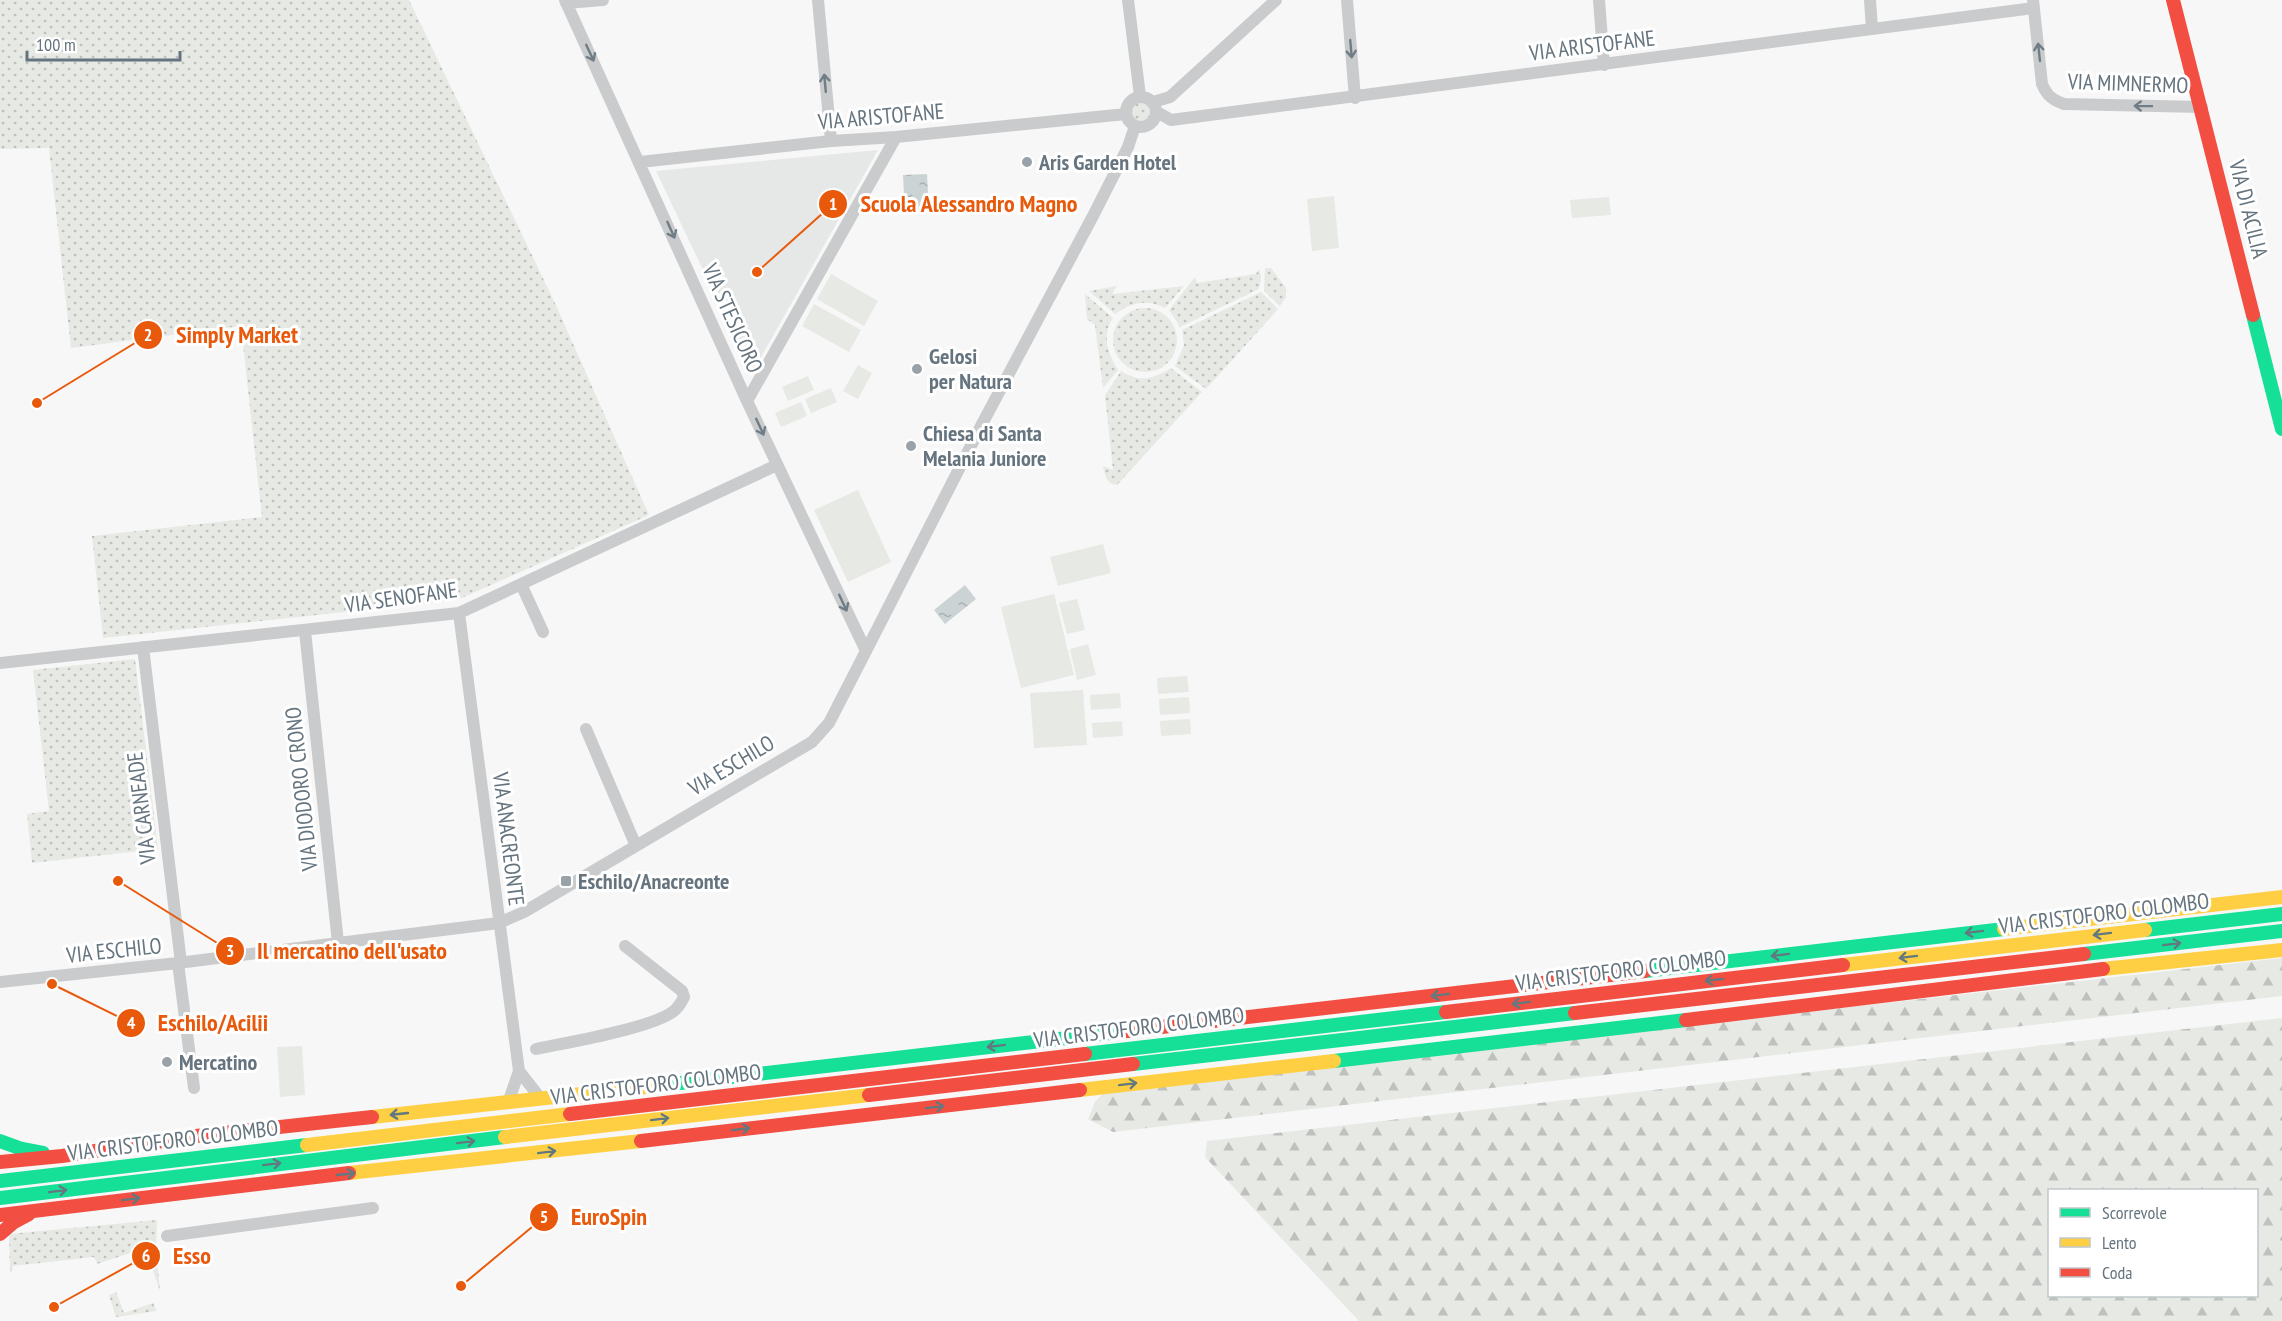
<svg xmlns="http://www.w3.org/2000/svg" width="2282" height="1321" viewBox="0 0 2282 1321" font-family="'PT Sans Narrow',sans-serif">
<defs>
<pattern id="green-dots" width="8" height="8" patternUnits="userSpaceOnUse" patternTransform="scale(1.5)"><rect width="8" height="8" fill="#e6e9e4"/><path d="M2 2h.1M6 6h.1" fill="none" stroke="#bec1be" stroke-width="1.8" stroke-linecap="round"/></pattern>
<pattern id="forest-firs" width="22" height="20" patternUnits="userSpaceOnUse" patternTransform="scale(1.5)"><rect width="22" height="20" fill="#e6e9e4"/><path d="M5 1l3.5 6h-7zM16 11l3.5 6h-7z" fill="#bec1be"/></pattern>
<pattern id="water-ripples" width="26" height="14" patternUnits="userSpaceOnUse" patternTransform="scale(1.5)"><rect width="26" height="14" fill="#cbd3d5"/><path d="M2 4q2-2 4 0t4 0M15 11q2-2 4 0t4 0" fill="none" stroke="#a8b0b2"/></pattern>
</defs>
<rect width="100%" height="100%" fill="#f7f7f7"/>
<path fill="#e6e7e7" d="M878 150 752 373 656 171Z"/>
<path fill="url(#green-dots)" d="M0 0H409L554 301 649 515 457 600 103 638 92 536 262 517 241 326 71 348 49 148 0 149Z
M1130 112a11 11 0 1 1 22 0a11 11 0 1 1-22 0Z
M1265 268H1271L1286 288V297L1280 306 1264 291Z
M1259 269 1261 277 1259 289 1180 327 1169 310 1195 277 1197 283 1256 274Z
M1117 286 1112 294 1184 286 1165 308C1147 299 1132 302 1115 314L1089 291Z
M1261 292 1278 309 1206 389 1175 366 1184 345 1182 330Z
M1085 294 1113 318C1101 335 1108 354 1118 370L1103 388 1095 325 1087 319Z
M1113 340a32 32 0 1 1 64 0a32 32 0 1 1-64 0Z
M1171 368 1202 392 1117 485C1106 484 1105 475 1103 466L1113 470 1105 395 1121 371C1139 383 1154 379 1171 368Z
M135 659 158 849 32 863 27 814 49 811 33 670Z
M157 1220 156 1250 160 1291 145 1248 97 1264 94 1257 13 1266 12 1272H10L9 1234Z
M116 1292 124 1313 153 1303 157 1311 116 1317 109 1295Z"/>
<path fill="url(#forest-firs)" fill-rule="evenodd" d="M2282 958V996L1113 1132 1088 1119 1095 1102 1104 1092Z
M2282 1018V1321H1359L1205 1157 1207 1141ZM2256 1190V1296H2050V1190Z"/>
<path fill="#e6e9e4" d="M1334 196 1339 248 1312 251 1307 199Z
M1609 197 1611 215 1572 218 1570 200Z
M831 274 878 301 864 326 817 299Z
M814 304 861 330 849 352 802 326Z
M858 365 872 373 858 399 843 391Z
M808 376 814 390 788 401 782 387Z
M831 388 837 402 811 413 805 399Z
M801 402 807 416 781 427 775 413Z
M858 490 891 562 848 582 814 510Z
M1103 544 1111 573 1058 586 1050 557Z
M1054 594 1074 675 1021 688 1001 607Z
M1077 599 1085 630 1067 634 1059 603Z
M1088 644 1096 675 1077 680 1070 649Z
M1187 676 1189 692 1158 694 1157 678Z
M1083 690 1087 745 1034 748 1030 693Z
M1120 693 1121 708 1091 710 1090 695Z
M1189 697 1190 713 1160 715 1159 699Z
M1190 719 1191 734 1161 736 1160 721Z
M1122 721 1123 736 1093 738 1092 723Z
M302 1046 305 1095 280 1097 277 1047Z"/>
<path fill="url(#water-ripples)" d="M927 174 929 212 905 214 903 175Z
M965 585 976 599 945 624 934 610Z"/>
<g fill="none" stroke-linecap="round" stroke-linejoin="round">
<path stroke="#cacbcc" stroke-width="12" d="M565 0 747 401 866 651
M818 0 831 141
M1128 0 1140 96
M1347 0 1355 98
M1599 0 1604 65
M1870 0 1872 29
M2033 0 2042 84C2047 96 2053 100 2064 104L2202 107
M566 3 603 0
M1126 112a15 15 0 1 1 30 0a15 15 0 1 1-30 0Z
M1153 102 1170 97 1276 0
M1157 112 1171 120 2034 8
M640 162 831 141 896 137 1126 114
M747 401 896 137
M521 584 543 632
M459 613 519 1071 508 1103
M305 631 338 943
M143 647 181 963
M0 663 459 613 777 465
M586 729 636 846
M178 963 194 1088
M0 982 178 963 499 923 524 912 812 742 829 723 866 651 981 426 1094 214 1128 147 1135 126
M536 1049C564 1043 660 1027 676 1009 679 1006 682 1001 684 997L682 991 625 946
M519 1071 541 1099
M167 1236 373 1208"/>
<path stroke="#16e098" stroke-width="14" d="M2253 315 2282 429
M2145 930 2282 914
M2084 954 2282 931
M1645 971 2004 929
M1085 1054 1446 1012
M1334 1061 1686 1020
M1133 1064 1575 1013
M646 1087 1127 1031
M0 1141 22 1149 43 1153
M0 1181 307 1145
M0 1198 505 1137"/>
<path stroke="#ffcf43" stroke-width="14" d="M2004 929 2282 897
M1843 965 2145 930
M2103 969 2282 950
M1080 1090 1334 1061
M372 1117 646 1087
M505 1137 869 1095
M307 1145 570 1114
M349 1173 641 1141"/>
<path stroke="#f24e42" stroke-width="14" d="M2173 0 2253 315
M1446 1012 1843 965
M1575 1013 2084 954
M1686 1020 2103 969
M1127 1031 1645 971
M869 1095 1133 1064
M570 1114 1085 1054
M641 1141 1080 1090
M0 1162 62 1156 196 1136 372 1117
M0 1215 349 1173
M0 1234 14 1222 29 1214"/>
</g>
<defs><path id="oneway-shaft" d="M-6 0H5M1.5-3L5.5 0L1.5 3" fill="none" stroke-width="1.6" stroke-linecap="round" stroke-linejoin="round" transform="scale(1.5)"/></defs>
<g stroke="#6f7d86">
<use href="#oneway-shaft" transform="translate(1351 49) rotate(85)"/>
<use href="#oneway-shaft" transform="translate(2039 52) rotate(-96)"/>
<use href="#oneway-shaft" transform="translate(590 53) rotate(65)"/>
<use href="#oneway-shaft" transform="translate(825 83) rotate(-95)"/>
<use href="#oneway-shaft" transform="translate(2143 106) rotate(-179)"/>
<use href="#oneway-shaft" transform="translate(671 230) rotate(66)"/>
<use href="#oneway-shaft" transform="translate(760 427) rotate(65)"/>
<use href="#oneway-shaft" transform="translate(843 603) rotate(65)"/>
</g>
<g stroke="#61797f">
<use href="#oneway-shaft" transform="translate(1974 932) rotate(173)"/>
<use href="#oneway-shaft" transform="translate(2102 934) rotate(173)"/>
<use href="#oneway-shaft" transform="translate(2172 944) rotate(-7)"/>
<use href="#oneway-shaft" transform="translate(1780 955) rotate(173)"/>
<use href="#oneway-shaft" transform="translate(1908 957) rotate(173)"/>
<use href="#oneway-shaft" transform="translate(1714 980) rotate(173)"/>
<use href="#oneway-shaft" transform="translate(1440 995) rotate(173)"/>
<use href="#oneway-shaft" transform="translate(1521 1003) rotate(173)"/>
<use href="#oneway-shaft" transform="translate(996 1046) rotate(173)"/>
<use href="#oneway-shaft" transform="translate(1128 1084) rotate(-7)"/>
<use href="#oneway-shaft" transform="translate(935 1107) rotate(-7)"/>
<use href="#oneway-shaft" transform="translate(399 1114) rotate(174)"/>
<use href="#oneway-shaft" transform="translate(660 1119) rotate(-7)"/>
<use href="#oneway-shaft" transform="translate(741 1129) rotate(-7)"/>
<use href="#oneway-shaft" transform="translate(466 1142) rotate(-7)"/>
<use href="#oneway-shaft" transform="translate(547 1152) rotate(-7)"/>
<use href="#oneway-shaft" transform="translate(272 1164) rotate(-7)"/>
<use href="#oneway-shaft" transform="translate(346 1174) rotate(-6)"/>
<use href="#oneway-shaft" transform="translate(58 1191) rotate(-7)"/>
<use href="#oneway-shaft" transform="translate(131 1199) rotate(-7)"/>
</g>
<g fill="#98a2a8" stroke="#fff" stroke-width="2">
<circle cx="1027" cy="162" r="6"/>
<circle cx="917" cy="369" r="6"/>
<circle cx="911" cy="446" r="6"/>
<rect x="560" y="875" width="12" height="12" rx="3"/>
<circle cx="167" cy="1062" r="6"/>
</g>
<g text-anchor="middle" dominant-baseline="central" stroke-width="6" stroke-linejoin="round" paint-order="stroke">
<g font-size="22" fill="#65747e" stroke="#fff">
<text transform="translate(1592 45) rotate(-7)">VIA ARISTOFANE</text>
<text transform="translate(2128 83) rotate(2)">VIA MIMNERMO</text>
<text transform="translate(881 116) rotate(-5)">VIA ARISTOFANE</text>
<text transform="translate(2249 209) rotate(76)">VIA DI ACILIA</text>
<text transform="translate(733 318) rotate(66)">VIA STESICORO</text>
<text transform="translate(401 597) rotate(-8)">VIA SENOFANE</text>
<text transform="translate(731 765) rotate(-31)">VIA ESCHILO</text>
<text transform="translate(301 789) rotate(-96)">VIA DIODORO CRONO</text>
<text transform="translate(141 808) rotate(-97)">VIA CARNEADE</text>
<text transform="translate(509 839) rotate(83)">VIA ANACREONTE</text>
<text transform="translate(2104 913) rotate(-7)">VIA CRISTOFORO COLOMBO</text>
<text transform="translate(114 950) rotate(-6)">VIA ESCHILO</text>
<text transform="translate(1621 970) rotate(-7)">VIA CRISTOFORO COLOMBO</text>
<text transform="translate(1139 1027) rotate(-7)">VIA CRISTOFORO COLOMBO</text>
<text transform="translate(656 1084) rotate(-7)">VIA CRISTOFORO COLOMBO</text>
<text transform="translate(173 1140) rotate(-7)">VIA CRISTOFORO COLOMBO</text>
</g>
<g font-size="22" font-weight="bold" fill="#65747e" stroke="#fff" text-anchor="start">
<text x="1039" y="162">Aris Garden Hotel</text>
<text x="929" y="356">Gelosi<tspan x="929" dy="25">per Natura</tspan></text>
<text x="923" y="433">Chiesa di Santa<tspan x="923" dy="25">Melania Juniore</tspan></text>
<text x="578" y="881">Eschilo/Anacreonte</text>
<text x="179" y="1062">Mercatino</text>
</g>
</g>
<path fill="none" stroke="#e8590c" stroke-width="2" d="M757 272L833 204M37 403L148 335M118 881L230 951M52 984L131 1023M461 1286L544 1217M54 1307L146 1256"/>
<g fill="#e8590c" stroke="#fff" stroke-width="2">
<circle cx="757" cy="272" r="6"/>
<circle cx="37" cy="403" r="6"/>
<circle cx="118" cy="881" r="6"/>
<circle cx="52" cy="984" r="6"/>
<circle cx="461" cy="1286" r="6"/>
<circle cx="54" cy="1307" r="6"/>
<circle cx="833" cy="204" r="15"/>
<circle cx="148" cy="335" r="15"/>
<circle cx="230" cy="951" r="15"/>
<circle cx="131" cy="1023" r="15"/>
<circle cx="544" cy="1217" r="15"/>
<circle cx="146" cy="1256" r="15"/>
</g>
<g font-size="18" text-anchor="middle" font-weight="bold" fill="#fff">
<text x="833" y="210">1</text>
<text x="148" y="341">2</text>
<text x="230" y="957">3</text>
<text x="131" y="1029">4</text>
<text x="544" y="1223">5</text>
<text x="146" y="1262">6</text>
</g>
<g font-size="24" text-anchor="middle" font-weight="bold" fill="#e8590c" stroke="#fff" stroke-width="6" stroke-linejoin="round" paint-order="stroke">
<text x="969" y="212">Scuola Alessandro Magno</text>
<text x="237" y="343">Simply Market</text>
<text x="352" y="959">Il mercatino dell'usato</text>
<text x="213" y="1031">Eschilo/Acilii</text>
<text x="609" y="1225">EuroSpin</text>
<text x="192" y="1264">Esso</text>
</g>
<rect x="2048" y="1189" width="210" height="108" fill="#ffffff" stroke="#c1c7cb" stroke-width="1.5"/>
<rect x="2060" y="1208" width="30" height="9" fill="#16e098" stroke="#c1c7cb" stroke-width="1.5"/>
<text x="2102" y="1219" font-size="18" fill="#65747e">Scorrevole</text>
<rect x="2060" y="1238" width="30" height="9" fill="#ffcf43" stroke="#c1c7cb" stroke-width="1.5"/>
<text x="2102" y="1249" font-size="18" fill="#65747e">Lento</text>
<rect x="2060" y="1268" width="30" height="9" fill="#f24e42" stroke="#c1c7cb" stroke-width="1.5"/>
<text x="2102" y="1279" font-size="18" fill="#65747e">Coda</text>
<path d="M27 51v9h153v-9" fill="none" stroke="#65747e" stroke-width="3"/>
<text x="36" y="51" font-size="18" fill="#65747e" stroke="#ffffff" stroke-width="4.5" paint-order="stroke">100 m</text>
</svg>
